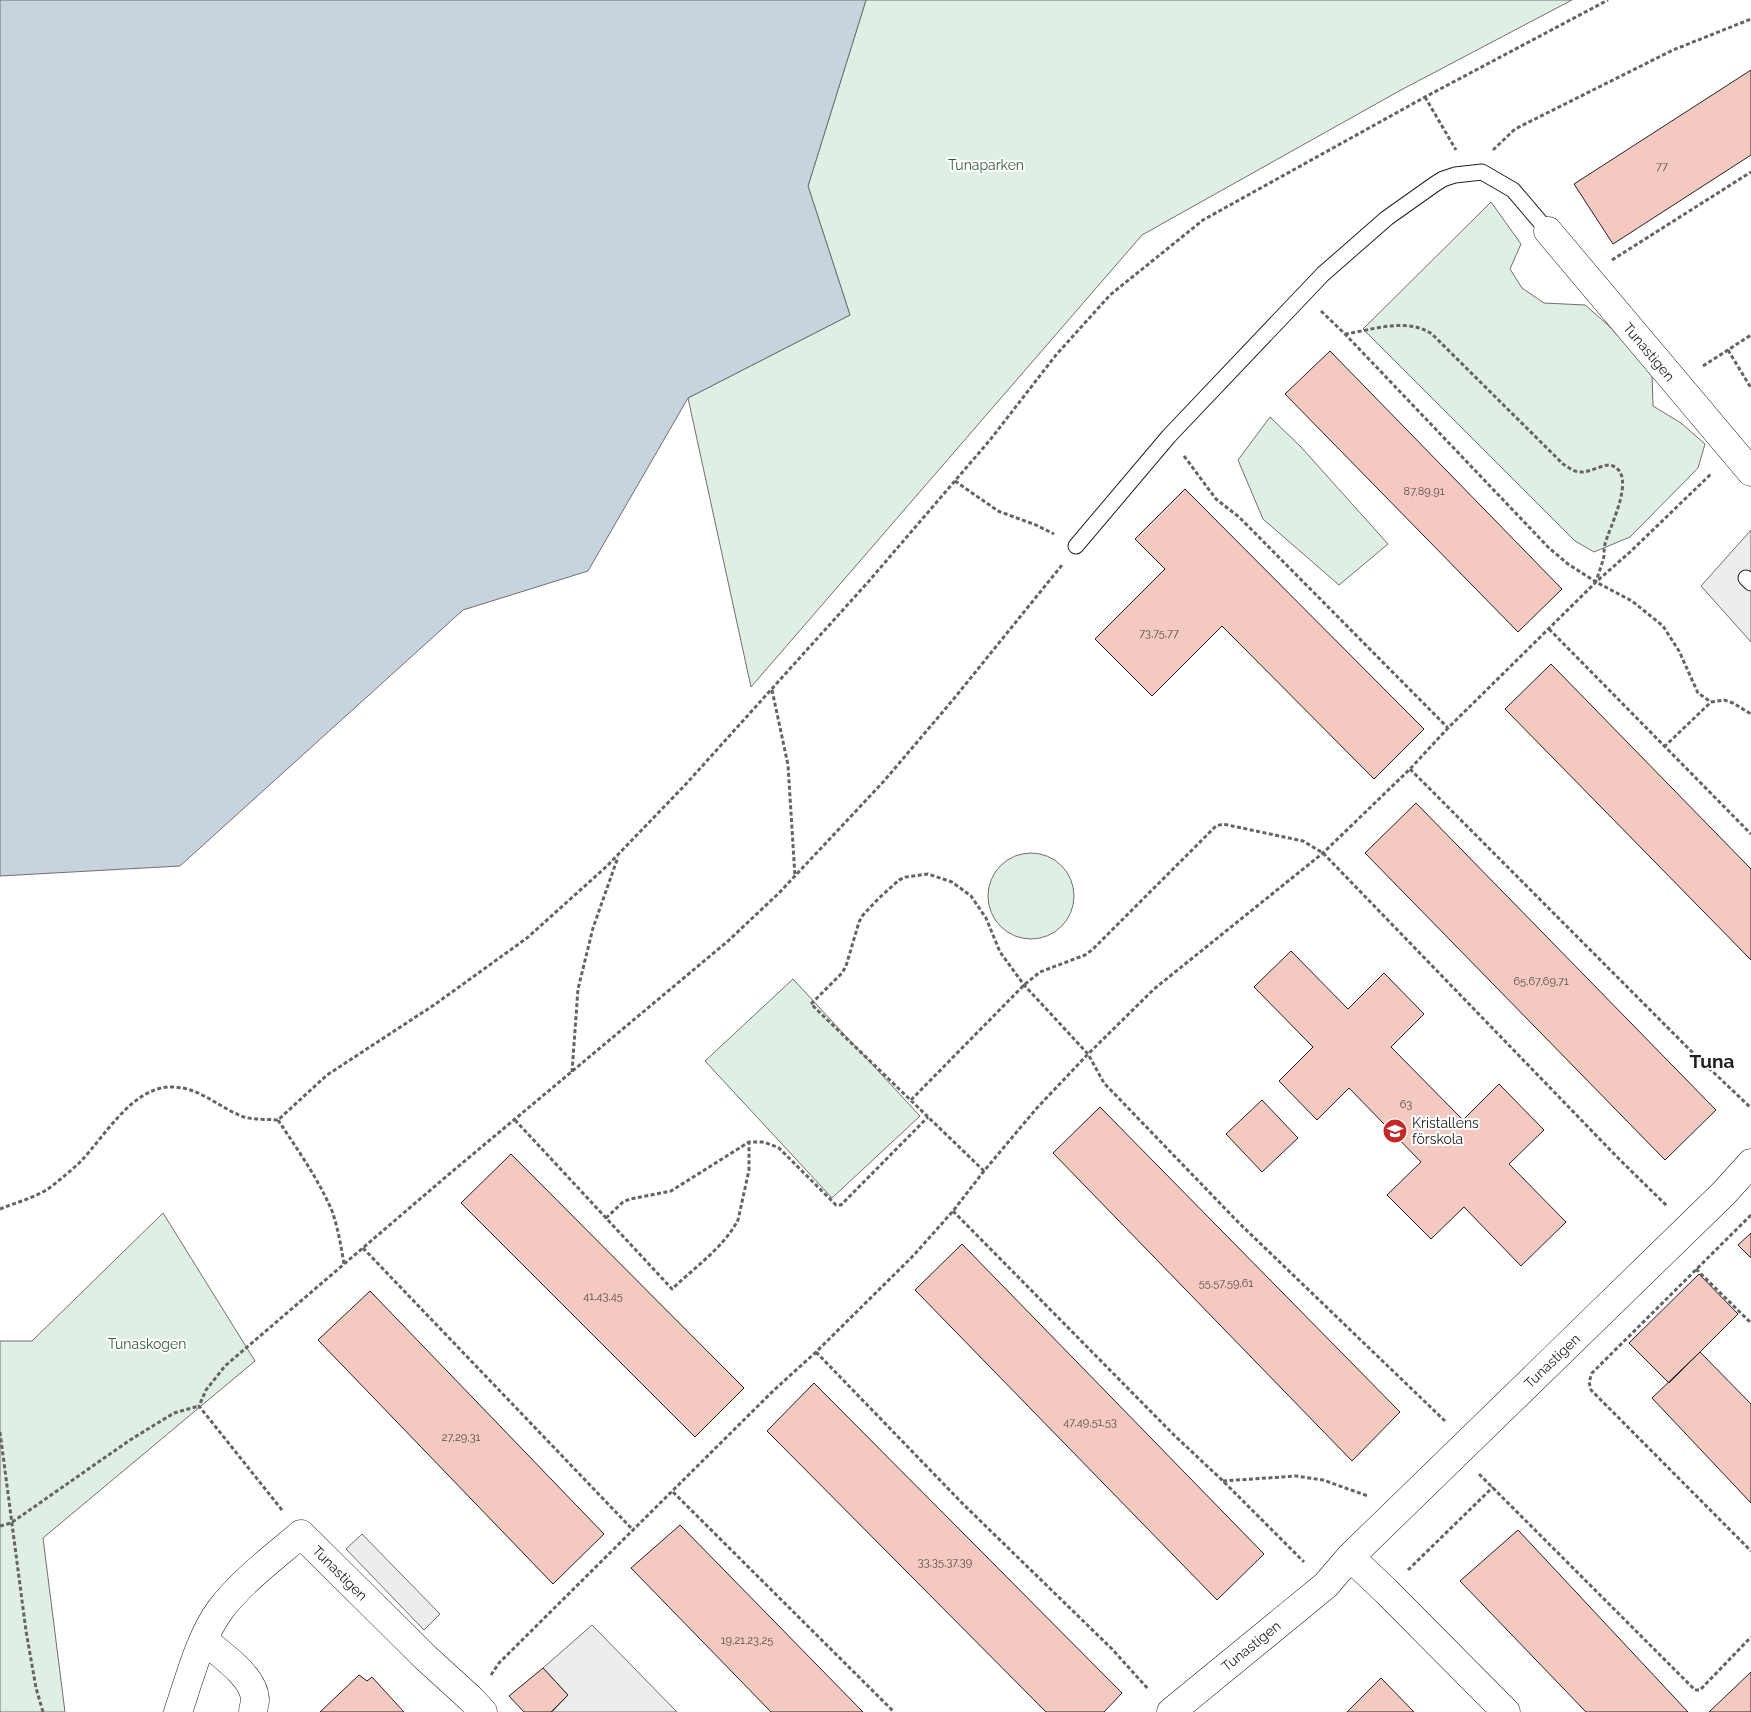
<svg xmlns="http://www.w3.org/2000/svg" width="1751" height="1712" viewBox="0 0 1751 1712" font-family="Raleway,sans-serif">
<rect width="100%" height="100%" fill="#fff"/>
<path fill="#e0efe3" stroke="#6f6f6f" d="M866 0H1572L1401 90 1142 235 751 687 688 398 850 315 808 186Z
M1491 202 1521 244 1510 269 1522 288 1544 303 1585 305 1608 325 1652 372 1653 406 1681 423 1705 444 1698 468 1630 537 1594 552 1575 541 1363 329Z
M1270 417 1301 447 1388 544 1339 585 1263 519 1238 460Z
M988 896a43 43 0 1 1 86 0a43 43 0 1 1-86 0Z
M793 979 920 1116 832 1198 705 1061Z
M163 1213 255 1361 43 1538 65 1712H0V1341H32Z"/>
<path fill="#ededed" stroke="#6f6f6f" d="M1751 530V642L1701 586Z
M362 1534 440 1614 424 1630 346 1549Z
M592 1625 677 1712H552L568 1695 543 1668Z"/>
<path fill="#c7d3dd" stroke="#6f6f6f" d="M0 0H866L808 186 850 315 688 398 588 571 463 610 180 866 0 876Z"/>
<path fill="#f3c9c0" stroke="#222" d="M1751 70V155L1613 244 1574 184Z
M1330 351 1562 589 1518 632 1285 394Z
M1185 489 1424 729 1374 779 1222 626 1152 696 1095 639 1165 569 1135 539Z
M1551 664 1751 869V960L1505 709Z
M1416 803 1716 1110 1665 1160 1365 853Z
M1291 951 1348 1009 1384 973 1424 1014 1391 1047 1463 1120 1499 1084 1544 1130 1509 1164 1566 1222 1521 1266 1464 1207 1431 1239 1387 1195 1421 1162 1349 1088 1317 1120 1279 1081 1313 1047 1254 987Z
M1262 1100 1298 1138 1262 1172 1226 1134Z
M1100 1107 1400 1412 1352 1461 1053 1153Z
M511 1154 744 1388 695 1437 461 1203Z
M1751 1233V1258L1738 1245Z
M962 1244 1264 1554 1217 1600 915 1290Z
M1699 1274 1738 1314 1669 1383 1629 1343Z
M370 1291 604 1534 553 1584 318 1340Z
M1700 1352 1751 1404V1503L1652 1398Z
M814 1383 1122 1693 1104 1712H1046L767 1431Z
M680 1525 863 1712H771L631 1568Z
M1518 1530 1688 1712H1586L1460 1581Z
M543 1668 568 1695 551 1712H524L509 1696Z
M1751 1672V1712H1709Z
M359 1675 367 1681 372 1677 404 1712H320Z
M1381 1678 1414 1712H1347Z"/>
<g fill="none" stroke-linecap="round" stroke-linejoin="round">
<defs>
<path id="lane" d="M1076 546 1169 436 1323 274 1387 218 1435 184 1443 179 1455 175 1482 172 1513 190 1548 231
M1746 578 1751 583"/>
<path id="street" d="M1548 231 1751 472
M1350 1557 1386 1591 1506 1712
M204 1640C220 1654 255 1677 255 1700 255 1704 253 1708 253 1712
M178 1712C189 1680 200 1637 220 1610 242 1581 273 1558 301 1534L426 1658 471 1699 483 1712
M1171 1712 1326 1585 1350 1557 1724 1193 1751 1163"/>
</defs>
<use href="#lane" stroke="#222" stroke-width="17"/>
<use href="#street" stroke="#222" stroke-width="29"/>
<path stroke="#646464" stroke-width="3" stroke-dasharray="4 2.5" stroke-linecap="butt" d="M1425 97 1456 150
M1493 150 1515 129 1673 50 1751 19
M1612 260 1751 172
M1321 311 1345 334 1549 548 1568 564 1596 582 1632 601 1663 626 1679 651 1698 693 1711 702
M1345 334C1372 330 1407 317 1432 334L1563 464C1568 467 1574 472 1580 472 1591 473 1605 462 1613 466 1637 476 1609 528 1605 544 1604 548 1604 552 1604 556 1602 564 1599 573 1596 581
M1728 350 1751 388
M1703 366 1751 335
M1184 456 1216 499 1239 517 1448 728
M955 481 998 511 1036 525 1054 534
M1549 629 1751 834
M772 690 788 765 795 877
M1664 747 1711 702 1724 700 1733 703 1751 714
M1410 769 1691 1051 1751 1108
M572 1072 578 989 593 928 618 857
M911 1100 1024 985 1040 972 1085 955 1092 950 1216 826 1223 824 1303 841 1323 853 1618 1158 1667 1206
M278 1120C297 1149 318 1178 332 1211 338 1228 341 1246 344 1264
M515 1120 672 1289C694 1268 724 1247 738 1220L749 1170V1142
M984 1171 811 1004 842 973 846 966 859 922 863 915 878 899 899 880 906 877 928 874 952 882 971 896 986 918 1000 952 1024 985 1088 1054 1104 1083 1239 1223 1445 1421
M0 1209C17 1202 38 1197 52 1186 62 1178 72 1170 81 1161 105 1136 133 1086 172 1087 200 1087 219 1108 244 1117 255 1120 267 1119 278 1120L327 1075 434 1005 527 938 607 866 686 784 869 581 990 440 1056 355 1110 295 1203 220 1425 97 1608 0
M953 1211 1174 1435 1223 1481 1304 1562
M1751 1215 1592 1373 1589 1382 1591 1390 1751 1551
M606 1218 623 1202 630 1199 671 1191 749 1142H764L779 1148 836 1205H841L928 1117
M363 1248 633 1530
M1696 1269 1751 1323
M816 1352 963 1504 1112 1649 1149 1690
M0 1432 26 1631 36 1688 43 1712
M1479 1474 1695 1690H1700L1751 1637
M1223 1481 1296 1476 1323 1480 1368 1496
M673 1492 894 1712
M282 1510 199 1406 206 1390 225 1366 448 1175 728 941 779 893 884 781 952 701 1062 565
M0 1526 11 1523 130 1440 174 1413 199 1406
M1408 1570 1493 1487
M491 1675 499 1663 773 1391 816 1352 914 1255 953 1211 984 1171 1036 1109 1088 1054 1154 989 1323 853 1410 769 1448 728 1596 582 1630 552 1712 473"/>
<use href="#lane" stroke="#fff" stroke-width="15"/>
<use href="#street" stroke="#fff" stroke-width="28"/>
</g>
<defs>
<symbol id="school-disc" viewBox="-11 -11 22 22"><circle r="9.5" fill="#c62828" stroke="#fff"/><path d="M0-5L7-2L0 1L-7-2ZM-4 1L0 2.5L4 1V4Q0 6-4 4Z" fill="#fff"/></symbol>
</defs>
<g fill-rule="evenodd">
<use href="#school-disc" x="1381" y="1117" width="28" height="28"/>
</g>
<g text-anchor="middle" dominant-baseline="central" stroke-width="4" stroke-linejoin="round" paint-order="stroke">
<g font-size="11" fill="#564c4a">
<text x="1662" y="166">77</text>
<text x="1424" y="491">87,89,91</text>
<text x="1159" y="633">73,75,77</text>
<text x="1541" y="981">65,67,69,71</text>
<text x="1406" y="1104">63</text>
<text x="1226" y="1283">55,57,59,61</text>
<text x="603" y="1296">41,43,45</text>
<text x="1090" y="1422">47,49,51,53</text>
<text x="461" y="1437">27,29,31</text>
<text x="945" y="1562">33,35,37,39</text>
<text x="747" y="1640">19,21,23,25</text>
</g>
<g font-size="14" fill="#2f5e38" stroke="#fff">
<text x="986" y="165">Tunaparken</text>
<text x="147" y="1344">Tunaskogen</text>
</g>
<g font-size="14" fill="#222" stroke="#fff">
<text transform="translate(1649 352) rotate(50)">Tunastigen</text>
<text transform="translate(1552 1361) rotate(-44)">Tunastigen</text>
<text transform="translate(340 1573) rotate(45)">Tunastigen</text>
<text transform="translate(1251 1646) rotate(-39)">Tunastigen</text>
</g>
<g font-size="14" fill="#222" stroke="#fff" text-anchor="start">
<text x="1412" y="1123">Kristallens<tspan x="1412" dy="16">förskola</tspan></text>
</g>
<g font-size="19" font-weight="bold" fill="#222" stroke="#fff">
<text x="1712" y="1061">Tuna</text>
</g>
</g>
</svg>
